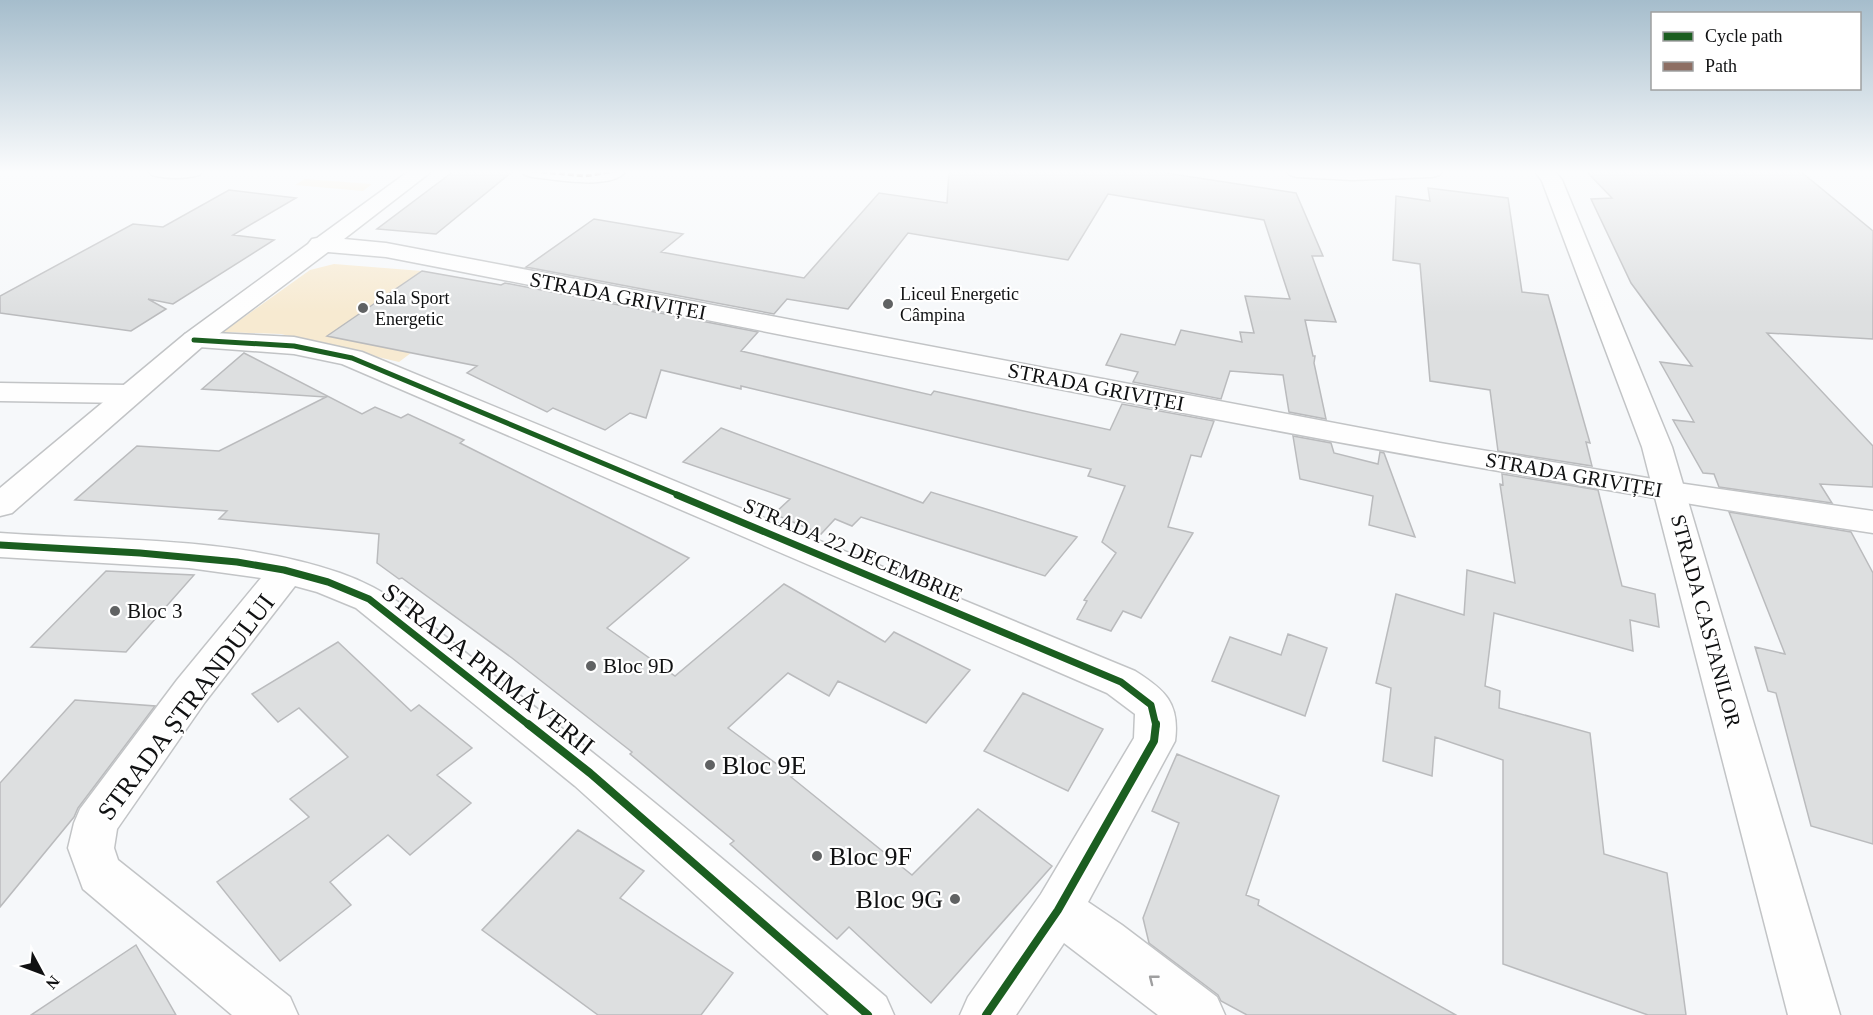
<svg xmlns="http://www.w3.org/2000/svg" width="1873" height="1015" viewBox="0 0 1873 1015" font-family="'Times New Roman',serif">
<rect width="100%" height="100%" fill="#f6f8fa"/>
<path fill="#f7ead1" d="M305 179 372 184 363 191 295 185Z
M334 264 422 271 501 285 399 362 281 334 223 332 310 270Z"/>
<path fill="#dddfe0" stroke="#babbbd" stroke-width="1.5" d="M454 171H513L436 234 377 229Z
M949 171H1153L1296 193 1323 256H1312L1336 322 1305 320 1313 356H1315L1314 363 1326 419 1289 412 1283 375 1230 371 1221 399 1133 382 1138 372 1106 365 1121 334 1175 345 1181 330 1242 342 1240 332 1254 333 1245 296 1290 299 1264 220 1108 194 1068 260 908 233 848 309 787 299 774 314 526 267 594 219 683 234 661 252 804 278 879 193 947 203Z
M1586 171H1800L1873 231V339L1767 333 1873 446V487L1820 484 1832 503 1719 487 1714 474 1703 473 1673 420 1694 422 1660 362 1692 366 1631 283 1591 199 1612 198Z
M1428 188 1508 198 1522 292 1548 295 1590 443 1586 442 1592 466 1498 451 1490 390 1430 381 1420 264 1393 260 1396 196 1430 201Z
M229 190 296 198 233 235 274 240 173 304 148 299 166 309 131 331 0 313V296L133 224 163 227Z
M422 271 501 285 505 283 758 332 741 351 931 395 934 391 1110 430 1122 404 1214 421 1201 457 1191 455 1168 527 1193 533 1141 618 1123 611 1111 631 1077 619 1087 601 1084 600 1116 553 1102 542 1125 486 1088 476 1091 469 741 386V389L661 370 646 418 630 413 605 430 553 408 547 412 467 373 477 366 327 336Z
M244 353 362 414 375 407 401 418 408 414 464 440 460 443 689 558 607 628 675 676 784 584 885 642 894 632 970 670 926 723 838 681 829 696 788 673 728 728 793 776 791 777 912 875 978 809 1052 866 931 1003 849 927 837 939 730 844 734 841 630 754 632 752 512 658 402 578 399 579 377 563 379 534 219 519 227 511 75 500 137 446 219 451 326 397 202 389Z
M721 428 923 503 931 492 1077 537 1045 576 861 517 852 526 835 519 821 534 774 514 790 499 683 462Z
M1293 436 1331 443 1334 453 1378 464 1380 452 1384 453 1415 537 1369 525 1373 496 1300 479Z
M1502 474 1598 490 1622 586 1655 594 1659 627 1630 620 1633 651 1494 613 1485 686 1500 691 1499 708 1590 733 1604 854 1667 873 1686 1015H1648L1503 964V760L1435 737 1432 776 1383 761 1391 688 1376 683 1396 594 1464 615 1467 570 1515 583 1500 484 1503 485Z
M1729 512 1851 532 1873 573V844L1811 826 1776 693 1768 691 1755 647 1785 654Z
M106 571 194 575 126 652 31 647Z
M1288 634 1327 648 1305 716 1212 681 1230 637 1281 655Z
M338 642 411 711 419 705 472 748 437 775 471 803 410 855 388 835 330 882 351 905 280 961 217 882 309 817 290 799 348 757 299 708 278 722 252 694Z
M1023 693 1103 729 1068 791 984 751Z
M75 700 155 706 78 808 74 817 0 907V783Z
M1177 754 1279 796 1246 895 1259 900 1258 905 1456 1015H1247L1221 1001 1218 995 1149 943 1143 918 1179 823 1152 811Z
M578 830 644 871 620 898 733 973 701 1015H598L482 930Z
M136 945 176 1015H31Z"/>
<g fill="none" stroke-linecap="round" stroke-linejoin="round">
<defs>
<path id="minor" d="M149 171H202L199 175C185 179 166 179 152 175Z
M522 171H626C612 191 553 179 532 177L525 175Z
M1535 171H1555L1562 180 1672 447 1840 1015H1788L1642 447 1542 181Z
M194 332 294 337 362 352 1135 671C1165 690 1180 703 1175 741L1088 902 1122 925 1217 997 1225 1015H1158L1064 943 1016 1015H960L968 997 1041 894 1134 738 1135 714 1107 693 342 364 294 354 185 346 181 340 185 334Z
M0 533C113 541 232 536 340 573 401 594 449 641 500 680 632 781 759 889 886 997L894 1015H829L575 786 356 608 317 592 295 586 205 702 117 829 114 848 118 860 290 997 298 1015H232L83 889 68 848 74 823 80 809 177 680 261 578 189 568 0 557Z"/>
<path id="tertiary" d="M0 383 128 385 138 388 142 394 138 400 128 403 0 401Z"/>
<path id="secondary" d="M409 171H432L344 239 386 243 1440 443 1671 482 1873 511V533C1375 457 881 353 386 257L328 252 203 346 12 513 0 516V488L185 334 308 244 312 239 317 238Z
M1287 171H1442L1439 175 1432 177 1352 180 1297 177 1290 175Z"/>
</defs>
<use href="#minor" stroke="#c2c4c6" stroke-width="3"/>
<use href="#tertiary" stroke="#c2c4c6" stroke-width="3"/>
<use href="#secondary" stroke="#c2c4c6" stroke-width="3"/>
<use href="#minor" fill="#fefefe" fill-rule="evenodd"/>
<use href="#tertiary" fill="#fefefe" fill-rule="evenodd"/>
<use href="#secondary" fill="#fefefe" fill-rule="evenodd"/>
<path stroke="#8d6e63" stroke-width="3" stroke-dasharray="6 3" stroke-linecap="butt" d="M532 171 585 176 616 171"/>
<defs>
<path id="cycleway-far2" d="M194 340 294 346 352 358 681 496"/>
<path id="cycleway-far1" d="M677 495 1121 682 1151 705 1156 726
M0 545 140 553 237 562 284 570 328 582 369 599 530 726"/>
<path id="cycleway" d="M528 724 590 773 868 1015
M986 1015 1058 910 1154 741 1156 724"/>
</defs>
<use href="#cycleway-far2" stroke="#fff" stroke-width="8"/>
<use href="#cycleway-far1" stroke="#fff" stroke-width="10"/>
<use href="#cycleway" stroke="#fff" stroke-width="12"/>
<use href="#cycleway-far2" stroke="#1b5e20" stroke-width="5"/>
<use href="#cycleway-far1" stroke="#1b5e20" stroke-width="7"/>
<use href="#cycleway" stroke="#1b5e20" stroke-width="8"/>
</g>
<defs><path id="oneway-chevron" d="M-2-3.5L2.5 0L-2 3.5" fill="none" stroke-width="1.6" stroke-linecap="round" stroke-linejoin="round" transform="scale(1.5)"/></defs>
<use stroke="#9f9fa0" href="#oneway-chevron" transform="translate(1153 979) rotate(-142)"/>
<linearGradient id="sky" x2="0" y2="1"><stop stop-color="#a5bdcc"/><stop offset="0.55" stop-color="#fbfcfd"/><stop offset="1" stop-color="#fbfcfd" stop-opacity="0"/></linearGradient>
<rect width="1873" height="313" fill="url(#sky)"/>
<g fill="#606263" stroke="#fff" stroke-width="2">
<circle cx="888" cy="304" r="6"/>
<circle cx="363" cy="308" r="6"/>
<circle cx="115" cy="611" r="6"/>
<circle cx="591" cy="666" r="6"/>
<circle cx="710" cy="765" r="6"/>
<circle cx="817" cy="856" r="6"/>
<circle cx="955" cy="899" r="6"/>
</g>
<g text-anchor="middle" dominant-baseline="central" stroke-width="4.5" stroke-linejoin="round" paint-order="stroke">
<g font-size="18" fill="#101112" stroke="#fff" text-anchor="start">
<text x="900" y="294">Liceul Energetic<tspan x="900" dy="21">Câmpina</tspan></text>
<text x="375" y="298">Sala Sport<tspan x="375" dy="21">Energetic</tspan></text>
</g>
<g font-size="21" fill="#101112" stroke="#fff">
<text transform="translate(618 296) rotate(11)">STRADA GRIVIȚEI</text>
<text transform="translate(1096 387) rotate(11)">STRADA GRIVIȚEI</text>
<text transform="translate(1574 475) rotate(10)">STRADA GRIVIȚEI</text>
<text transform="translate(853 550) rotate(23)">STRADA 22 DECEMBRIE</text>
<text transform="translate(1706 621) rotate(75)">STRADA CASTANILOR</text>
</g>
<g font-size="21" fill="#101112" stroke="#fff" text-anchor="start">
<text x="127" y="611">Bloc 3</text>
<text x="603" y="666">Bloc 9D</text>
</g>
<g font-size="26" fill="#101112" stroke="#fff">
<text transform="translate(488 669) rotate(38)">STRADA PRIMĂVERII</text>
<text transform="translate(186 707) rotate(-53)">STRADA ȘTRANDULUI</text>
</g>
<g font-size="26" fill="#101112" stroke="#fff" text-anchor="start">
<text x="722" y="765">Bloc 9E</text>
<text x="829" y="856">Bloc 9F</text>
<text x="943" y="899" text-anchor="end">Bloc 9G</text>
</g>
</g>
<rect x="1651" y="12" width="210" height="78" fill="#ffffff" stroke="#9fa0a0" stroke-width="1.5"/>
<rect x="1663" y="32" width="30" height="9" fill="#1b5e20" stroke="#9fa0a0" stroke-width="1.5"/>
<text x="1705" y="42" font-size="18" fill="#101112">Cycle path</text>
<rect x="1663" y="62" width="30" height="9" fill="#8d6e63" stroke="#9fa0a0" stroke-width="1.5"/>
<text x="1705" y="72" font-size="18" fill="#101112">Path</text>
<g transform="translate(42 973) rotate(131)" stroke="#ffffff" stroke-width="4.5" paint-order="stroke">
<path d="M0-4.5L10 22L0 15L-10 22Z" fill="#101112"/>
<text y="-9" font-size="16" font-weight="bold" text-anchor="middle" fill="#101112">N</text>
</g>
</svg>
